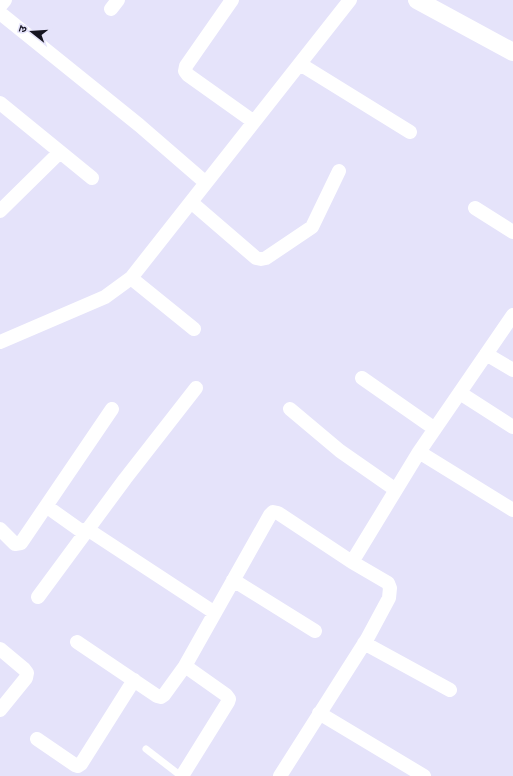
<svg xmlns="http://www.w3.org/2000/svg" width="513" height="776" viewBox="0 0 513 776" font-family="Barlow,'Noto Sans Devanagari',sans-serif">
<rect width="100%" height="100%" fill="#e5e3fa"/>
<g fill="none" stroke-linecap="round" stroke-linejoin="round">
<path stroke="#fff" stroke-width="7" d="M146 749 181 776"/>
<path stroke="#fff" stroke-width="14" d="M232 0 186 66 185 71 188 75 254 122
M0 6 5 0
M111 9 118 0
M0 13 139 125 206 183
M300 64 410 132
M0 103 92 178
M191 202 256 258 261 259 266 258 312 227 339 171
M475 208 513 232
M0 211 60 152
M131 278 194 329
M0 342 105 297 131 278 350 0
M486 354 513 370
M362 378 435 429
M460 393 513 427
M290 409 340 451 396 490
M419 452 513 510
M46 506 84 533
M0 529 15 544 21 543 112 409
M87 529 215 613
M233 580 315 631
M38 597 125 479 196 388
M77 642 157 696 161 697 164 695 185 666 270 515 273 512 278 513 352 562
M364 643 450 690
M0 649 24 669 27 673 26 678 0 710
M319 713 424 776
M37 739 75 765 78 766 81 764 134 680
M182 776 228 702 229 699 226 695 185 666
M280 776 367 639 389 598 390 588 388 583 352 562 419 452 513 315"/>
<path stroke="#fff" stroke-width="18" d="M417 0 513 52"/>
</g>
<g transform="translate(32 32) rotate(287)" stroke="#e5e3fa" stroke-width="3" paint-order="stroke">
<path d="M0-3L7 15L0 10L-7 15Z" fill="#151420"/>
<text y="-6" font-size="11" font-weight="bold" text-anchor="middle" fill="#151420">उ</text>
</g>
</svg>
